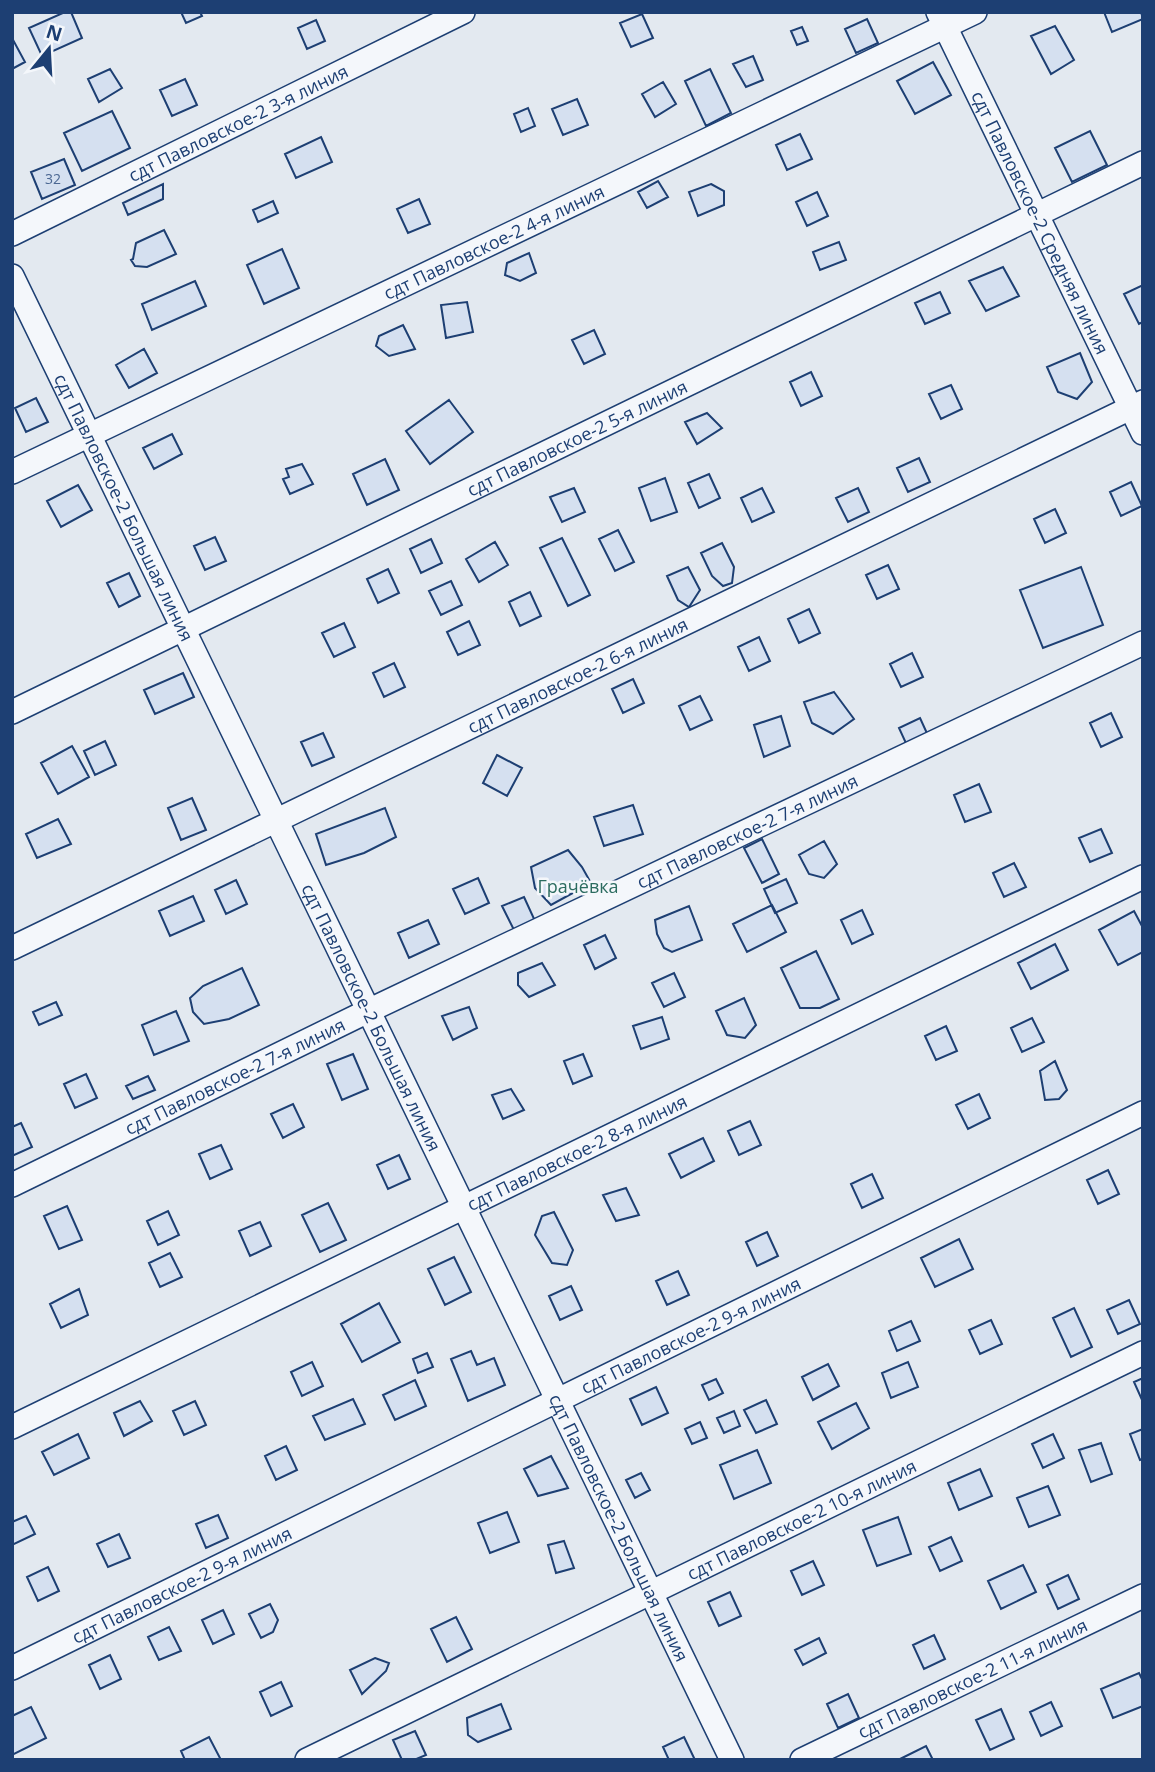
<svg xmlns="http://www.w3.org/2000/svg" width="1155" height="1772" viewBox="0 0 1155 1772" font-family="'Open Sans',sans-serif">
<rect width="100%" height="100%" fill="#f4f7fb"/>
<path fill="#e3e9f0" stroke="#687fa3" stroke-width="2" d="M12 12H1143V1760H12Z"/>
<path fill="#d5e0f0" stroke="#1d3f73" stroke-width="2" d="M65 12H71L82 38 42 56 29 28Z
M181 12H200L202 16 186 23Z
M1104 12H1141L1143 19 1112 32Z
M642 14 653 38 631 47 620 23Z
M867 19 878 43 856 53 845 29Z
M316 20 325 41 307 49 298 28Z
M1055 26 1074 60 1051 74 1031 36Z
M802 27 808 41 797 45 791 31Z
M12 38 25 62 12 69Z
M753 56 763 80 746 87 733 64Z
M933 62 951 95 915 114 897 81Z
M110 69 122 88 99 102 88 79Z
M710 69 731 113 706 126 685 81Z
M185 79 197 105 172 116 160 90Z
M663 82 676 104 655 117 642 94Z
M577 99 588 125 563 135 552 109Z
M528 108 535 126 521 132 514 114Z
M112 111 130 148 82 171 64 133Z
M1090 131 1107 165 1072 182 1055 148Z
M800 134 812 159 787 170 776 145Z
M321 137 332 162 296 178 285 154Z
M64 159 75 185 42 199 31 172Z
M658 181 668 197 647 208 638 192Z
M163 184V199L128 215 123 203Z
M711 184 724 191V205L698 216 689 192Z
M817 192 828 216 807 226 796 202Z
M419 199 430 224 408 233 397 209Z
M273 201 278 213 258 222 253 210Z
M164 230 176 254 147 267 135 266 131 260 133 259 136 243Z
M839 242 846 260 820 270 813 252Z
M282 249 299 288 264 304 247 265Z
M529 253 536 273 520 281 505 275 507 263Z
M1003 267 1019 296 986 311 969 281Z
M195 281 206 306 152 330 142 304Z
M1143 285V322L1139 324 1124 294Z
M940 292 950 313 925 324 915 303Z
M467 302 473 332 446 338 441 305Z
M403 325 415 349 389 356 376 346 379 336Z
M594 330 605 354 584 364 572 340Z
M144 349 157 373 129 388 116 365Z
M1080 353 1092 382 1077 399 1058 392 1047 367Z
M811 372 822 396 801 406 790 382Z
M951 385 962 409 941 419 929 394Z
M36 398 48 422 26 432 15 408Z
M449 400 473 432 430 464 406 431Z
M707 413 722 428 697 444 685 422Z
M172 434 182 454 154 469 143 448Z
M919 458 930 482 908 492 897 468Z
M385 459 399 490 367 505 353 474Z
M302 464 313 484 290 494 283 479 289 477 286 469Z
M709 474 720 498 699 508 688 483Z
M665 478 677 512 651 521 639 488Z
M1131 482 1142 506 1121 516 1110 492Z
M78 485 92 510 61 527 47 501Z
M574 488 585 512 562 522 550 497Z
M762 488 774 512 752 522 741 498Z
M858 488 869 512 848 522 836 498Z
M1055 509 1066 533 1045 543 1034 519Z
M618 530 634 562 615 571 599 539Z
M215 537 226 561 205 570 194 546Z
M562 538 590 595 568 606 540 548Z
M431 539 442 563 421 573 410 549Z
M495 542 508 565 479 582 466 559Z
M722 543 734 567 732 583 723 586 712 576 701 553Z
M888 565 899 589 877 599 866 575Z
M688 567 700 590 689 607 678 600 667 576Z
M1081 567 1103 625 1043 648 1020 590Z
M388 569 399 593 378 603 367 579Z
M129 573 140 596 119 607 107 583Z
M451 581 462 605 441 615 429 591Z
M530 592 541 616 520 626 509 602Z
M809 609 820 633 799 643 788 619Z
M469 621 480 645 458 655 447 632Z
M344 623 355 647 334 657 322 633Z
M759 637 770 661 749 671 738 647Z
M912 653 923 677 901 687 890 664Z
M394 663 405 687 384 697 373 673Z
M183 673 194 697 155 714 144 690Z
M633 679 644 703 623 713 612 689Z
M834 692 854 719 833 734 812 723 804 702Z
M700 696 712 720 690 730 679 706Z
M1111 713 1122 737 1101 747 1090 723Z
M781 716 790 746 764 757 754 725Z
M920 718 931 742 910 752 899 728Z
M323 733 334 757 312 766 301 742Z
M105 741 116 765 95 775 84 751Z
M72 746 89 777 58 794 41 763Z
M497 755 522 768 507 796 483 783Z
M979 784 991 812 965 822 954 795Z
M192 798 206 830 181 840 168 808Z
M633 805 643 834 604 846 594 817Z
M385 808 396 837 364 853 326 865 316 834Z
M58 819 71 844 37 858 26 834Z
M1101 829 1112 853 1090 862 1079 838Z
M762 839 779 874 762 883 744 848Z
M824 841 837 864 824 878 809 874 799 855Z
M568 850 582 867 591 883 551 905 535 888 531 867Z
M1014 863 1026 887 1004 897 993 873Z
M478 878 489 903 465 914 453 889Z
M786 879 797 903 775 913 764 889Z
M236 880 247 904 226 914 215 890Z
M193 896 204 921 170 936 159 911Z
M524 897 535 921 514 930 502 906Z
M772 905 786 932 747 952 733 924Z
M689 906 702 940 672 952 664 948 657 934 655 920Z
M862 910 873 934 852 944 841 920Z
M1134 911 1143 928V952L1118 965 1099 930Z
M428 920 439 944 409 958 398 933Z
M605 935 616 958 595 969 584 945Z
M1055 944 1068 970 1031 989 1018 963Z
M816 951 839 999 820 1008H800L781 968Z
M542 963 555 985 529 997 518 985V973Z
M242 968 259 1005 229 1019 204 1024 193 1012 190 998 203 986Z
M674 973 685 997 664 1007 652 983Z
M744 998 756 1025 745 1038 727 1035 716 1011Z
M56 1002 62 1015 39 1025 33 1012Z
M469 1007 477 1028 453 1040 442 1016Z
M176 1011 189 1041 154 1055 142 1025Z
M662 1017 669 1039 641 1049 633 1026Z
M1032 1018 1044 1042 1022 1052 1011 1028Z
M946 1026 957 1051 936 1060 925 1036Z
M353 1054 368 1089 342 1100 327 1064Z
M583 1054 592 1076 573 1084 564 1061Z
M1055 1061 1067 1090 1059 1099 1045 1100 1040 1071Z
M86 1074 97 1098 75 1108 64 1084Z
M148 1076 155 1090 133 1099 126 1086Z
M511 1089 524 1110 503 1119 492 1095Z
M979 1094 990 1118 968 1129 956 1105Z
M293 1104 304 1127 283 1138 271 1114Z
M750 1121 761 1145 739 1155 728 1131Z
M21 1123 32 1147 12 1156V1127Z
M703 1138 714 1161 681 1178 669 1154Z
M221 1145 232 1169 210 1179 199 1154Z
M399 1155 410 1179 388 1189 377 1165Z
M1108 1170 1119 1194 1098 1204 1087 1180Z
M872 1174 883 1198 862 1208 851 1184Z
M626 1188 639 1215 616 1221 603 1195Z
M328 1203 346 1240 320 1252 302 1215Z
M67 1206 82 1240 59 1249 44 1216Z
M168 1211 179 1235 158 1245 147 1221Z
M554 1212 573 1250 567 1265 552 1263 535 1235 542 1216Z
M260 1222 271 1246 250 1256 239 1231Z
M767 1232 778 1256 757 1266 746 1242Z
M959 1239 973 1269 935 1287 921 1258Z
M170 1253 182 1277 160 1287 149 1263Z
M454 1257 471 1292 445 1305 428 1269Z
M678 1271 689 1295 667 1305 656 1281Z
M571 1286 582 1310 560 1320 549 1296Z
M79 1289 88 1315 61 1328 50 1304Z
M1129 1300 1140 1324 1118 1334 1107 1310Z
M379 1303 400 1342 362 1362 341 1324Z
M1074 1308 1092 1347 1071 1357 1053 1318Z
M991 1320 1002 1344 980 1354 969 1330Z
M911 1321 920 1341 897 1351 889 1331Z
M471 1351 477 1365 494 1358 505 1385 468 1401 451 1359Z
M427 1353 433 1367 418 1373 413 1359Z
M312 1362 323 1386 302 1396 291 1372Z
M908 1362 918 1387 891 1398 882 1373Z
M828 1364 839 1386 813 1400 802 1377Z
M1143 1378V1402L1134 1382Z
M716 1379 723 1393 709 1400 702 1385Z
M415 1380 426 1406 395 1420 383 1395Z
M656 1387 668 1413 642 1425 630 1399Z
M353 1399 365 1424 325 1440 313 1416Z
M766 1400 777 1424 756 1433 744 1410Z
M140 1401 152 1421 124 1436 114 1413Z
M195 1401 206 1425 184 1435 173 1411Z
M856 1403 869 1428 832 1449 818 1422Z
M734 1411 740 1426 724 1433 717 1418Z
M700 1422 707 1438 692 1444 685 1429Z
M1143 1429V1459L1140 1460 1130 1434Z
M78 1434 89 1458 54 1475 42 1452Z
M1053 1434 1064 1458 1043 1468 1032 1444Z
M1101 1443 1112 1474 1091 1482 1079 1450Z
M286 1446 297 1470 276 1480 265 1456Z
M757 1450 771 1483 734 1499 720 1465Z
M551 1456 568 1488 538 1496 524 1469Z
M980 1469 992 1496 959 1510 948 1483Z
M641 1473 650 1490 635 1498 626 1480Z
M1048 1486 1060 1515 1029 1527 1017 1498Z
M507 1512 519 1542 490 1553 478 1523Z
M218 1515 228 1538 206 1548 196 1524Z
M26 1516 35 1534 12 1545V1522Z
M898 1517 911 1554 877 1566 863 1530Z
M119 1534 130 1558 108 1567 97 1544Z
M951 1537 962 1561 940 1571 929 1547Z
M564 1541 574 1568 556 1573 548 1545Z
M813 1561 824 1585 802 1595 791 1571Z
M1023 1565 1036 1592 1001 1609 988 1581Z
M48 1567 59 1591 38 1601 27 1577Z
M1068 1575 1079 1599 1058 1609 1047 1585Z
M730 1592 741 1616 719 1626 708 1602Z
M270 1604 278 1620 273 1632 261 1638 249 1614Z
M223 1610 234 1634 213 1644 202 1620Z
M456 1617 472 1649 447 1662 431 1629Z
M169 1627 181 1651 159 1660 148 1637Z
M934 1635 945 1659 924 1669 913 1645Z
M819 1638 826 1653 803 1665 795 1650Z
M110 1655 121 1679 100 1689 89 1665Z
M375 1658 389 1663 386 1671 362 1694 350 1670Z
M1139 1673 1143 1681V1706L1113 1718 1101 1689Z
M281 1682 292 1706 271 1716 260 1692Z
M848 1694 859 1718 838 1728 827 1704Z
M1051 1702 1062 1726 1041 1736 1030 1712Z
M501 1704 511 1729 478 1742 468 1735 467 1718Z
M31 1707 46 1738 12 1755V1716Z
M1001 1709 1014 1739 990 1750 976 1720Z
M415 1731 426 1755 414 1760H402L393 1740Z
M209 1737 221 1760H185L181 1751Z
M684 1737 695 1760H669L663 1747Z
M926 1746 933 1760H898Z"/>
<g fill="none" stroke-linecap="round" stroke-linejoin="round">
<defs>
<g id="minor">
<path id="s1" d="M938 12 1143 433"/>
<path id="s2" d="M12 234 463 12"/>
<path id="s3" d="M12 276 732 1760"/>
<path id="s4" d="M12 472 975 12"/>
<path id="s5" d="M12 712 1143 163"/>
<path id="s6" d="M12 948 1143 402"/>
<path id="s7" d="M12 1185 368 1011 1143 643"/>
<path id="s8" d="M12 1427 1143 877"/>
<path id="s9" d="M12 1668 1143 1113"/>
<path id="s10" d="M307 1760 1143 1353"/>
<path id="s11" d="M802 1760 1143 1596"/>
</g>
</defs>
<use href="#minor" stroke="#1d3f73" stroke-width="26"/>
<use href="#minor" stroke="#f4f7fb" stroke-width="23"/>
</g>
<g text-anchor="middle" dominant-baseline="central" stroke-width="5" stroke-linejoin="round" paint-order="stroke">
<g font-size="14" fill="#4b6792">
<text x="53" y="178">32</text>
</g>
<g font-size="18" fill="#1d3f73" stroke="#f4f7fb">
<text stroke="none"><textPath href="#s2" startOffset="252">сдт Павловское-2 3-я линия</textPath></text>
<text stroke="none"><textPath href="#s1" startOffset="234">сдт Павловское-2 Средняя линия</textPath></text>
<text stroke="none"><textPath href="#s4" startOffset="534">сдт Павловское-2 4-я линия</textPath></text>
<text stroke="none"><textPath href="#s5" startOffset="628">сдт Павловское-2 5-я линия</textPath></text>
<text stroke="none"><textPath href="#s3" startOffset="257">сдт Павловское-2 Большая линия</textPath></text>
<text stroke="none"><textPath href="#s6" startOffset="628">сдт Павловское-2 6-я линия</textPath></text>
<text stroke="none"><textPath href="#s7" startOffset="816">сдт Павловское-2 7-я линия</textPath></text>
<text stroke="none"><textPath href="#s3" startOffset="824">сдт Павловское-2 Большая линия</textPath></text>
<text stroke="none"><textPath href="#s7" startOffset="248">сдт Павловское-2 7-я линия</textPath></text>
<text stroke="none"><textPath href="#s8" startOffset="628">сдт Павловское-2 8-я линия</textPath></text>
<text stroke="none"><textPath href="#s9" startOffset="756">сдт Павловское-2 9-я линия</textPath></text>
<text stroke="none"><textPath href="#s10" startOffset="550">сдт Павловское-2 10-я линия</textPath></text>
<text stroke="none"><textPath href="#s3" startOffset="1391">сдт Павловское-2 Большая линия</textPath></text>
<text stroke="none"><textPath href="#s9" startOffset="189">сдт Павловское-2 9-я линия</textPath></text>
<text stroke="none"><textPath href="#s11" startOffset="189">сдт Павловское-2 11-я линия</textPath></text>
</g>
<g font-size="18" fill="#2c6c60" stroke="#f4f7fb">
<text x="578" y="886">Грачёвка</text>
</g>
</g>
<rect width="1155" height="1772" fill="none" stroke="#1d3f73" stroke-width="28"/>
<g transform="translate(49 49) rotate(18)" stroke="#f4f7fb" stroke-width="5" paint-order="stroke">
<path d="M0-5L12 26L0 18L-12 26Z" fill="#1d3f73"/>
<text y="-10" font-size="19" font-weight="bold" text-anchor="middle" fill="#1d3f73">N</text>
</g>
</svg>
